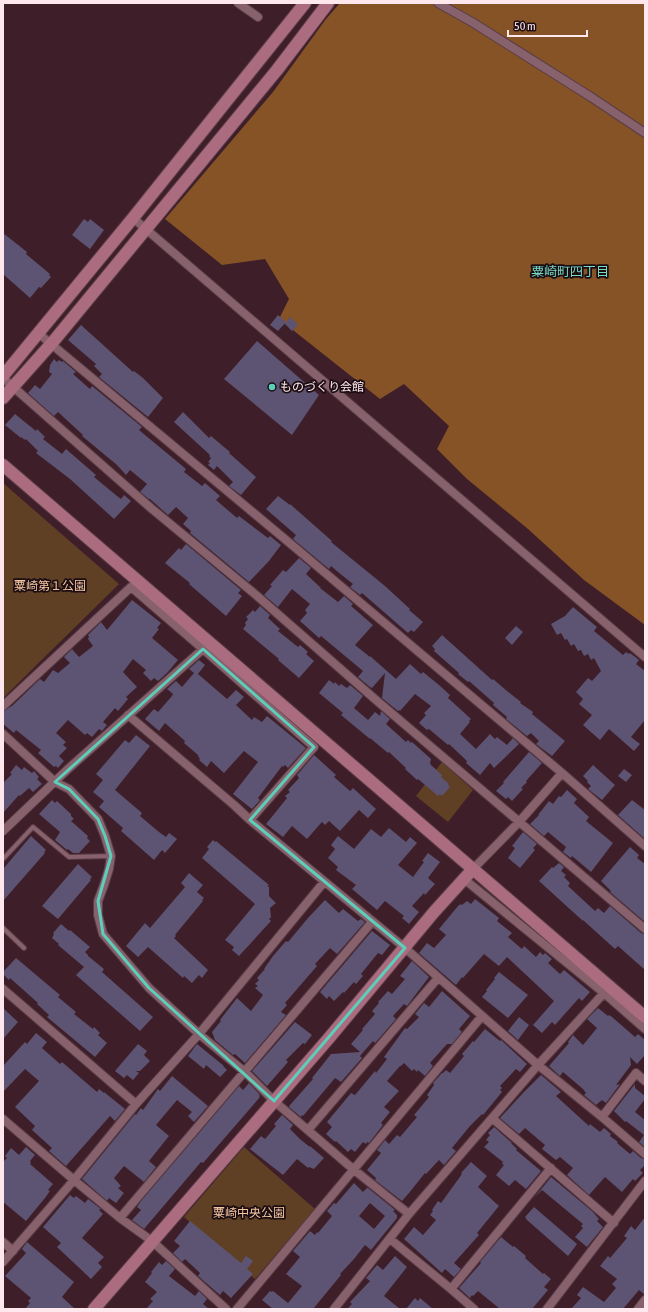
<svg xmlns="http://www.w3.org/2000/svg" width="648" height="1312" viewBox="0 0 648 1312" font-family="'Asap Condensed','Noto Sans JP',sans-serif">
<rect width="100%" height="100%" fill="#3e1e29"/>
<path fill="#604025" d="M3 483 119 584 3 698Z
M442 762 473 790 448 822 416 796Z
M244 1147 315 1209 255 1279 184 1217Z"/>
<path fill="#865327" d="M340 3H645V625L584 580 528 529 467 479 437 449 449 426 404 384 380 399 279 319 289 299 265 259 222 265 165 219 273 92 326 19Z"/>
<path fill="#5d5372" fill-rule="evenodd" d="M84 219 88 222 90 219 104 230 90 249 72 235Z
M3 233 27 252 26 254 50 274 49 275 51 277 41 288 39 287 30 298 3 274Z
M278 315 286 322 278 331 270 325Z
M290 317 298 325 292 331 285 324Z
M81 325 133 372 134 371 143 378 163 398 148 417 99 377 102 374 94 366 96 364 68 340Z
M257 341 319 395 292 435 224 379Z
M54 359 57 362 59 360 62 362 63 361 76 372 73 374 90 389 92 386 142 427 139 430 186 469 184 472 202 486 205 483 220 496 216 500 237 518 239 516 268 538 270 536 281 545 269 561 249 582 190 533 191 531 183 524 188 518 176 507 168 515 150 499H149L140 492 147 484 130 470 126 475 117 465 82 436 83 435 58 412 54 416 28 393 35 385 40 389 52 374 49 372 50 365Z
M183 412 209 438 211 436 230 452 229 453 256 477 241 495 229 486 233 482 217 466 214 470 208 465 210 463 208 462 211 458 209 456 210 455 174 422Z
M15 414 36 431 37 429 45 437 43 439 62 454 66 449 96 475 94 477 117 496 121 499 124 495 131 501 114 519 70 479 36 453 38 451 26 439 25 440 21 437V438L5 425Z
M278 496 290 505V504L332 541 331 542 385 586 410 609 409 610 423 622 414 632 411 630 408 633 362 593 360 595 350 587 353 584 338 572 331 566 329 569 293 539 296 535 266 509Z
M186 544 241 590 238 593 242 596 226 616 189 584 190 583 165 563 179 548 181 550Z
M299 558 311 568 306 574 321 588H320L338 602 344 596 353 604 351 606 373 625 355 645 370 657V656L396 679 410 664 421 674 423 672 439 685 450 695 448 698 471 719 469 721 470 722 460 734 476 749 490 734 495 739 497 737 507 745 513 738 519 744 494 768 490 763 480 775 466 763 467 761 449 744 448 745 429 729 427 730 419 723 426 715 424 713 431 706 415 694 400 711 399 710 398 711 382 698 385 673 372 688 370 687 358 677 363 671 321 636 319 638 300 621 307 613 305 610 310 604 292 589 278 607 264 595 272 586 270 585 283 570 286 572Z
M132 600 161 623 157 628 159 629 152 638 178 660 167 673 158 681 154 678 151 681 143 673 146 670 133 659 123 672 137 687 126 697 128 699 118 711 115 708 103 722 107 725 102 731 99 729 92 737 87 733 85 735 68 720 56 733 66 742 63 745 67 748 59 756 64 761 58 768 56 766 54 767 38 753 41 750 16 730 14 733 3 724V711L12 706 40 679 44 682 53 670 58 673 70 663 64 657 72 649 79 657 93 646 88 639 89 637 88 635 101 622 107 630Z
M260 606 270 615 268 618 280 629 278 631 298 647 300 645 308 652 306 654 314 661 299 678 278 660 279 659 243 629 246 625 245 623 248 619 246 617 253 610 255 612Z
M573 607 597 627 594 631 623 655 626 652 629 654 630 653 639 660 636 664 645 671V720L631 737 640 744 634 751 609 729 600 740 583 725 592 715 579 704 583 699 576 692 588 678 592 681 601 671 594 658 591 660 588 654 584 656 581 650 578 651 574 644 571 646 567 639 565 640 561 633 557 635 551 624 565 616Z
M516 626 523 632 512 645 505 638Z
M442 635 492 680 493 679 507 691 521 702 520 703 533 712 532 714 565 741 552 756 536 744 539 741 531 733 527 736 506 719 507 717 493 705 494 703 469 681 468 682 458 674 459 673 434 651 435 649 432 646Z
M199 660 205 665 198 674 227 699 236 690 244 697 236 705 252 720 254 717 262 722 267 716 306 748 288 768 285 765 283 767 282 766 258 798 260 800 252 809 233 794 258 762 244 751 224 773 211 761 207 767 199 760 200 759 198 756V755L184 743 185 741 165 723 159 731 145 719 154 709 158 712 172 696 173 694 167 689 176 681 182 687 194 673 189 669Z
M329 680 334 684 335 682 339 686 341 684 347 688 350 685 363 696 354 708 368 720 375 712 380 716 381 711 390 719 386 724 406 742 408 740 411 743 412 742 431 759 430 763 431 765 442 775 441 777 449 784 448 785 450 787 442 796 440 794 438 796 418 779 417 780 405 769 406 768 389 752 388 753 370 738V739L341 715 343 713 319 693Z
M136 735 150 746 115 790 142 813 140 816 159 832 166 837 169 833 177 839 165 853 162 850 154 860 121 831 123 828 99 807 104 801 93 792 103 780 96 774 125 740 129 743Z
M529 752 542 763 526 781 527 782 521 788 523 789 512 801 508 797 506 799 496 791 504 783 503 782Z
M314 755 336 775 334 777 350 791 353 788 376 809 368 818 359 810 340 831 329 821 325 825 322 822 321 823 307 839 292 826 283 837 266 824 287 798 285 796 290 792 288 790 299 778 297 775Z
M16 765 22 770 24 767 32 773 34 771 39 777 37 779 42 784 33 792 29 788 20 796 19 795 3 813V783L12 774 10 773Z
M593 765 615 785 602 800 588 789 591 786 587 782 588 781 583 776Z
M624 769 632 775 626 782 618 776Z
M567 790 577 799 574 803 589 817 586 821 613 843 591 872 572 856 571 858 563 852 566 847 548 832 544 836 530 824 539 815H538L549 801 553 804 559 796 561 797Z
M52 800 55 803 57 801 71 814V816L74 819 71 821 88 836 87 838 90 841 79 853H73L68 849 67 850 55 840 60 832 39 814Z
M632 800 645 810V839L618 815Z
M389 828 406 842 410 837 417 843 398 865 413 877 424 862 422 861 428 853 440 862 428 878 435 884 425 895 424 893 412 906 419 912 409 924 402 918 404 916 385 901 377 910 352 889 356 885 336 870 338 867 328 858 335 849 331 845 338 836 354 849 371 829 381 837Z
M523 832 537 844 533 848 535 850 520 868 508 858 515 848 512 846Z
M31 836 46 850 44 852 45 853 3 901V869Z
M213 840 215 842 216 841 269 885 267 886 269 887V896L276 903 270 908 271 917 269 919 271 921 239 956 232 950 234 947 225 940 255 904 202 858 209 849 207 847Z
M630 847 639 855 637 858 645 864V922L610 892 611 891 601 881Z
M559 863 564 867 561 871 566 875 564 877 570 883 568 886 595 911 598 908 604 913 610 906 641 933 645 934V970L618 946 615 949 583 920V921L539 881 552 867 553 868Z
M78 864 92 877 90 879 91 880 58 919 42 906Z
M189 873 203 885 197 892 204 898 202 900 203 901 175 935 176 936 174 938 208 970 202 978 199 975 192 983 184 976 183 978 148 947 138 957 126 946 145 923 150 928 185 887 181 883Z
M475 899 499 918 497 921 512 933 508 937 522 949 524 946 536 957 540 952 543 955 545 953 552 959 548 963 560 974 564 970 590 992 582 1001 579 998 555 1025 552 1022 542 1033 533 1025 554 1001 507 957 499 966 484 954 463 978 462 977 456 985 419 953 427 943 434 948 446 935 439 929 458 906 461 904 462 905 467 901 471 904Z
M325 900 339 913 343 909 358 921 361 919 365 922 337 954 330 948 315 964 317 966 285 1003 287 1005 281 1012 286 1015 245 1063 235 1054 233 1055 215 1040 212 1032 221 1021 220 1020 237 998 251 1011 263 995 255 988 258 986 255 984 259 980 257 978 265 969H264L273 956 286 941 288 942 308 918Z
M61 924 69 931 70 930 76 935 90 947 85 952 88 955V956L104 969 102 972 153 1017 140 1031 76 975 84 967 58 945 59 944 52 938 54 934 53 933Z
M372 931 390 945 382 955 378 953 361 974 363 976 356 984 354 982 344 993 343 992 334 1001 329 996 327 999 320 992Z
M16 958 60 995 58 997 76 1012 74 1014 93 1029 94 1027 100 1033 98 1035 107 1043 95 1057 47 1017 49 1015 37 1004 38 1003 10 978 9 980 3 974V972Z
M412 961 429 977 407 1006 404 1004 393 1016 396 1019 375 1043 373 1041 360 1056 362 1058 341 1082 335 1078 303 1116 302 1115 301 1117 289 1107 290 1105 313 1079 312 1078 331 1054 360 1052 351 1044 363 1030 362 1029 375 1014 372 1011 379 1003 378 1002 388 991 392 994 405 979 400 976Z
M499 972 528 995 508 1018 482 997 487 991 486 990 495 979 494 978Z
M442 991 470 1016 459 1029 462 1032 452 1044H447L430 1063 433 1066 425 1076 418 1070 417 1072 414 1069 412 1071 404 1063 401 1066H400L387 1081 399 1091 384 1107 390 1112 381 1123 383 1125 369 1143 367 1142 366 1144 363 1142 355 1152 351 1149 348 1152 336 1141 335 1142 326 1134 332 1127 327 1122 351 1093 355 1095 375 1071 376 1073 387 1059 384 1057 405 1028 407 1029 419 1017 415 1014 424 1003 429 1007Z
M3 1008 18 1022 3 1039Z
M598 1008 608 1016 609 1015 612 1017 635 1037 638 1034 645 1040V1055L637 1064 630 1057 631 1065 616 1085 620 1084 606 1103 602 1100 596 1105 584 1095 586 1093 583 1089 563 1072 560 1076 549 1066 569 1043 568 1042 573 1035 583 1045 597 1028 587 1019Z
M519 1017 529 1025 518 1040 508 1031Z
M295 1022 312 1035 305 1044 303 1043 286 1060 288 1062 267 1086 252 1071Z
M485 1029 500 1041 501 1040 527 1064 520 1072 516 1069 500 1086 502 1088 500 1090 502 1092 483 1115 482 1114 470 1126 452 1148 456 1151 444 1165 439 1160 426 1174 425 1173 409 1193 402 1201 375 1180 376 1178 367 1170 381 1153 377 1150 385 1140 389 1144 397 1135 400 1137 417 1117 414 1115 429 1097 427 1095 434 1085 433 1083 442 1073H443L446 1070 450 1073 464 1056 462 1054 473 1041 474 1042Z
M36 1033 47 1042 42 1048 60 1064 62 1062 97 1092 99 1089 104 1093V1092L125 1109 115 1121 110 1116 66 1166 49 1151 52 1148 32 1130 35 1126 15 1107 39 1081 25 1069 3 1092V1066L25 1042 27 1044Z
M138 1044 147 1051 144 1055 150 1061 140 1071H136L139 1073 133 1080 127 1075 124 1078 115 1071Z
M197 1044 224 1066H223L227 1070 220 1077 206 1065 204 1069 188 1056Z
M541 1075 561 1092 556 1096 589 1126 590 1124 600 1132 604 1128 611 1134 610 1136 618 1142 617 1143 630 1154 633 1151 641 1158 645 1159V1165L640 1170 643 1173 635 1181 633 1179 622 1192 605 1177 589 1195 567 1175 573 1168 560 1157 556 1160 542 1149 545 1145 525 1128 519 1134 500 1118 523 1093Z
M172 1076 208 1106 194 1122 188 1116 192 1112 177 1100 156 1125 169 1136 149 1161 156 1167 144 1182 124 1166 114 1178 121 1186 118 1188 124 1193 116 1203 109 1198 107 1201 82 1179 135 1114 136 1115 141 1108 143 1110 158 1089 160 1091Z
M249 1083 260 1095 259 1096 260 1097 203 1163 201 1162 144 1229 132 1220 141 1210 137 1207 141 1201 239 1086 243 1090Z
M635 1084V1088L645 1096V1099L635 1112 645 1120V1147L639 1142 644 1135 626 1121 625 1122 614 1111Z
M282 1115 293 1125 290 1129 301 1140 310 1147V1146L324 1158 314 1169 309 1167 308 1168 297 1159 283 1175 250 1149 261 1136 265 1139 276 1126 274 1124Z
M494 1127 512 1143H511L517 1149 516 1150 541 1171 526 1189 515 1180 509 1186 496 1175 504 1165 502 1164 503 1162 484 1147 489 1142 486 1140 490 1135 488 1133Z
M26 1147 35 1155 30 1161 31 1163 30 1164 53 1184 48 1190 50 1191 45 1198 26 1221 3 1202V1162L7 1158 5 1156 11 1148 19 1155Z
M471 1162 487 1176 478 1187 499 1206 477 1233 479 1235 454 1263 461 1269 454 1277 445 1269 442 1273 404 1239 414 1227 423 1235 436 1220 430 1215 433 1211 432 1210 438 1201 441 1203 462 1174 461 1173Z
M551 1177 592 1211 599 1219 597 1221 603 1227 587 1247 575 1237 583 1228 581 1226 583 1224 542 1190 535 1197Z
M354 1183 363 1192 367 1188H368L395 1210 393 1211 397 1215V1218L371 1250 365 1245 354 1259 340 1274 341 1275 313 1309H273L262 1300 270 1291 272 1292 273 1291 288 1303 302 1286 286 1274 300 1257 293 1251 310 1231 315 1235 317 1232 318 1233 332 1216 327 1211 334 1203 336 1204ZM370 1203 385 1216 374 1229 359 1216Z
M70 1195 74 1198 76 1196 85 1203 88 1199 101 1209 99 1210 103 1214 82 1238 104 1257 98 1263 102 1267 91 1279 57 1247 61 1243 43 1227Z
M534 1207 577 1244 568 1256 527 1220 525 1217Z
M645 1217V1295L639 1290 623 1309H571L581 1298 577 1295 583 1287 604 1302 616 1288 612 1284 617 1279 600 1266 608 1256 610 1258 627 1238 624 1236 631 1226 635 1230Z
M190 1221 241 1263 246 1256 253 1261 247 1269 253 1274 231 1298 223 1291 220 1295 198 1276 200 1273 185 1259 182 1262 173 1253 180 1246 174 1241Z
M501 1237 513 1247 514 1246 526 1256 525 1258 543 1274 544 1273 551 1279 544 1287 548 1290 532 1309H500L478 1291 473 1296 472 1295 470 1298 459 1288 481 1263 480 1262Z
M27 1242 74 1282 62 1297 75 1309H25L30 1303 28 1301 31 1298 5 1276 26 1253 22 1249Z
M395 1256 407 1267 384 1296 400 1309H347L352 1304 350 1302 370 1281 366 1278 377 1265 383 1270Z
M166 1261 175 1269 169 1276 195 1296 199 1291 207 1299 203 1304 209 1309H146L153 1301 150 1299 157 1292 145 1282 152 1273 151 1272 159 1262 162 1265Z
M415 1298 418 1301 420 1298 433 1309H406Z"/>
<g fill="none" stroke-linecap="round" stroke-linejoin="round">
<defs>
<path id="lane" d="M3 859 33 827 69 857 111 856
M3 928 24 948"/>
<path id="street" d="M238 3 258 17
M438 3 472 22 591 97 645 133
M133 218 645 657
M38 333 298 550 562 773 519 822 473 869
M3 378 152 509 256 595 376 700 645 929
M203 649 314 747 250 820
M3 706 131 587 203 649 68 769 3 831
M128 715 234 805 250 820 405 948 538 1065 602 1117 645 1154
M3 734 55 782 69 789 98 819 105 836 111 856 109 869 104 885 98 901V915L103 934 120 954 149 988 199 1034 245 1072 274 1101 353 1169 409 1214
M562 773 645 846
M3 989 136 1104
M604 993 645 1029
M602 1117 636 1073 645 1081
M492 1118 614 1223
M3 1119 74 1180 120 1218 152 1241 226 1309
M308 1130 438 978
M120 1218 372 922
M390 1239 451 1289 474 1309
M3 1242 13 1251
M3 1262 74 1180 136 1104 199 1034 324 882
M451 1289 551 1168
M237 1309 482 1016
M334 1309 409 1214 538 1065 604 993 464 879
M547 1309 645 1181
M638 1309 645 1300"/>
<path id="secondary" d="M3 376 133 218 305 3
M3 398 52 343 277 70 328 3
M3 465 645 1017
M94 1309 329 1038 434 912 473 869"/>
</defs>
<use href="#lane" stroke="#583c46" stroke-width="6"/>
<use href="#street" stroke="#583c46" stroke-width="10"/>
<use href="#secondary" stroke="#583c46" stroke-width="14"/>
<use href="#lane" stroke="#87616c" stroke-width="4"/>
<use href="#street" stroke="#87616c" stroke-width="8"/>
<use href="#secondary" stroke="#ab6c80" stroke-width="12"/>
</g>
<path fill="none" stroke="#5dceb9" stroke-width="3" stroke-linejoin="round" d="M203 649 314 747 250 820 405 948 274 1101 149 988 103 934 98 901 111 856 105 836 98 819 69 789 55 782Z"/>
<circle fill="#5dceb9" stroke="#1b0d12" stroke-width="1.5" cx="272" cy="387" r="4"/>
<g text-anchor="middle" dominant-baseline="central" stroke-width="3.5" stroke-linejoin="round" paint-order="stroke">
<g font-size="12" fill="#fee7ed" stroke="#1b0d12" text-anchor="start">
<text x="280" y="387">ものづくり会館</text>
</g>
<g font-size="12" fill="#f4c6a1" stroke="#1b0d12">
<text x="50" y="586">粟崎第１公園</text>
<text x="249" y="1213">粟崎中央公園</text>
</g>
<g font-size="13" fill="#74d9c6" stroke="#1b0d12">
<text x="570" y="271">粟崎町四丁目</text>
</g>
</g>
<rect width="648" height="1312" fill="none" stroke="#fee7ed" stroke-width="8"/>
<path d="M508 30v6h79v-6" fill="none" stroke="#fee7ed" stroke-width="2"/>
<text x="514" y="30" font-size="12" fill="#fee7ed" stroke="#1b0d12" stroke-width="3" paint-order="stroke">50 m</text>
</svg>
